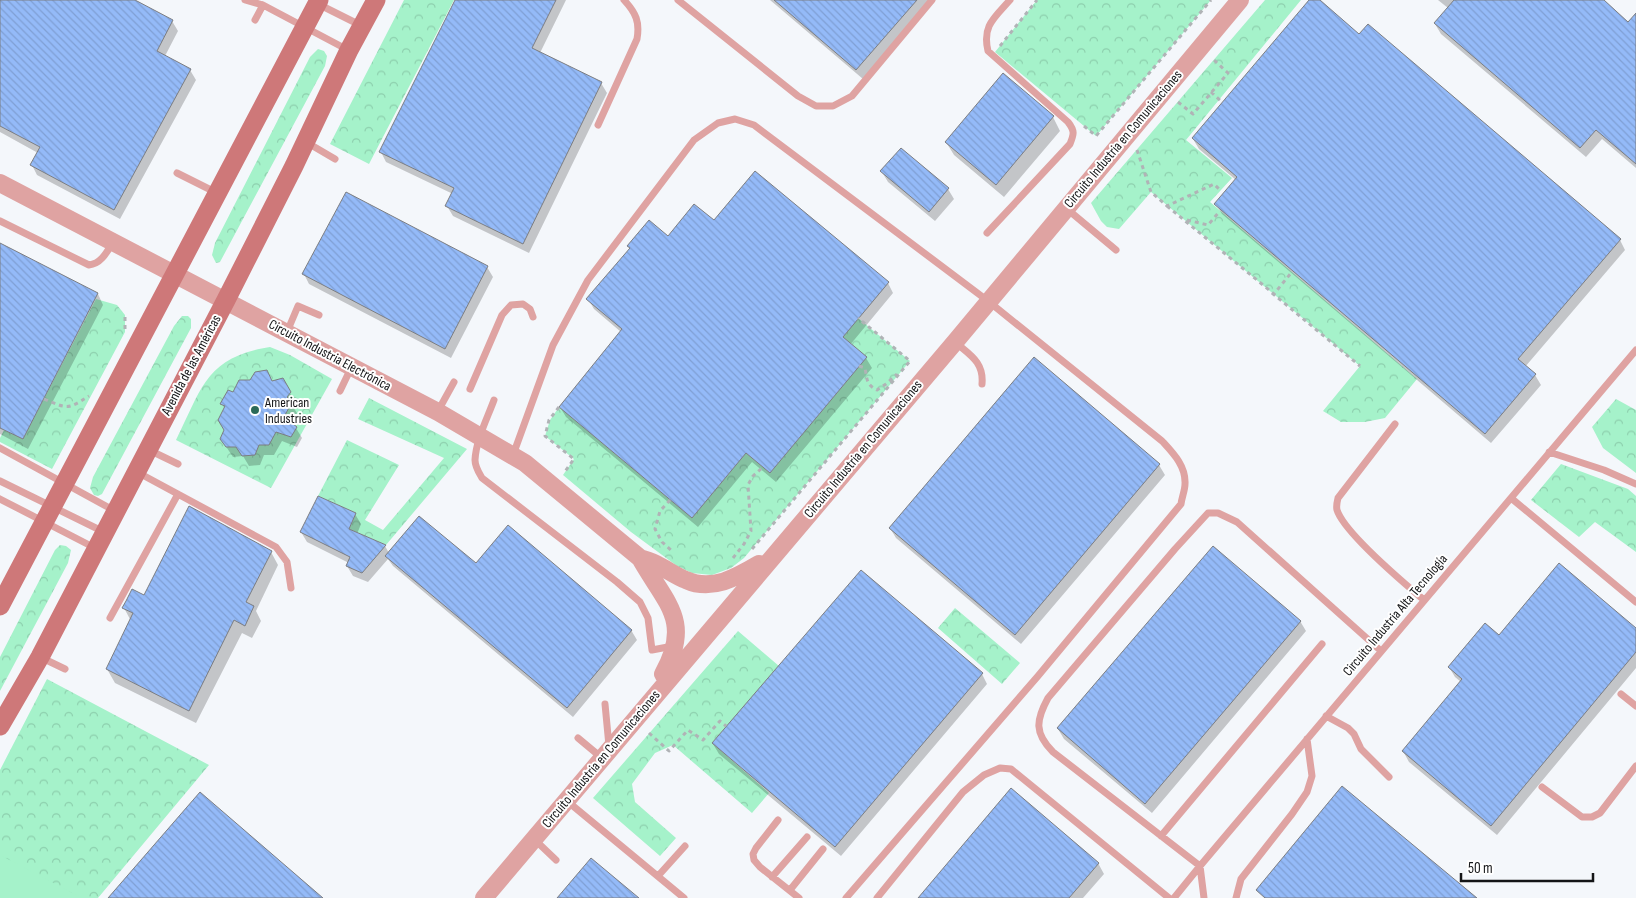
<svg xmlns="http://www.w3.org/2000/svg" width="1636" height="898" viewBox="0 0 1636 898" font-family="'Sofia Sans Condensed',sans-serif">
<defs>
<pattern id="forest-crowns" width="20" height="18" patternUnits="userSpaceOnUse" patternTransform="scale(1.25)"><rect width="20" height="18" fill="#a5f2ca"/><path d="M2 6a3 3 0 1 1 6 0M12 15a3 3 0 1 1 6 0" fill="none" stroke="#8dcfad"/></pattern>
<pattern id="building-back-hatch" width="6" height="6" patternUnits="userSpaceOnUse" patternTransform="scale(1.25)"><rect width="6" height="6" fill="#94baf8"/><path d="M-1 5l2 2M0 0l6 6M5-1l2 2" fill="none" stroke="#7f9fd4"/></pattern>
</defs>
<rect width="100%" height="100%" fill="#f4f7fb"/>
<path fill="url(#forest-crowns)" d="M404 0H454L369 164 330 144Z
M1037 0H1211L1096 136 995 52Z
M1265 0H1301L1186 140 1232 178 1210 202 1417 379 1385 418 1365 422H1341L1323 411 1360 366 1151 192 1119 229 1107 227 1101 221 1091 203Z
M318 49 324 51 327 56 325 66 220 262 216 263 212 255 215 243 310 57Z
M96 299 117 305 125 315V332L52 469 0 442V438L4 430 23 439Z
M182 316H188L191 319V328L102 494 98 496 94 495 90 488 93 477 174 326Z
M858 318 910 361 744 558 731 568 712 575 692 573 677 566 631 532 563 475 574 459 545 436 550 420 559 407 692 518 746 453 770 473 867 357 843 337Z
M270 347 290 355 332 379 271 488 176 440C202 388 206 357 270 347Z
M369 398 467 449 386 545 349 529 356 513 318 496 347 440 399 465 365 520 383 530 444 458 358 419Z
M1616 399 1636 410V473L1603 448 1592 427Z
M1561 464 1628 489 1636 496V552L1595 522 1579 537 1531 500Z
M60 545 66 546 71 550 68 563 0 691V657L55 550Z
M955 608 1020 663 1002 684 938 628Z
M738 631 779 666 712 743 769 793 752 813 673 745 655 753 632 784 635 802 676 838 660 856 593 798Z
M47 679 209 765 98 898H0V770Z"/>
<path fill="#a5f2ca" d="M0 855 82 898H0Z"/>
<path fill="#0003" d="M0 0H133L172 21 178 31 165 56 190 70 196 80 120 219 37 175 32 165 38 153 0 132Z
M457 0H566L540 53 601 83 607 93 529 253 453 216 447 206 453 194 386 162 381 152Z
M770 0H931L863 79Z
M1311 0H1318L1360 36 1620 240 1625 250 1525 367 1535 375 1541 385 1491 443 1222 214 1216 204 1236 180 1199 149 1193 139Z
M1438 0H1602L1628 24 1636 15V168L1602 139 1586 157 1441 34 1435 24 1448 8Z
M1053 117 1060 131 1004 197 954 155 946 142Z
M882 172 948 189 954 199 935 221 888 182Z
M714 222 888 283 893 293 850 345 866 358 872 368 776 482 752 462 698 527 566 417 560 407 621 332 594 309 588 299 668 238Z
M0 244 98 294 103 305 28 449 0 434Z
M487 267 493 277 451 358 309 284 304 274Z
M1034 359 1159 465 1165 475 1021 644 896 538 890 528Z
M282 380 296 403 293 407 297 413 291 424 296 428 302 438 297 447 282 441 274 455H264L260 465 249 466 243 456 233 457 221 439 225 430V409L222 404 234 393Z
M355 514 361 524 357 534 385 546 389 553 631 630 637 640 573 717 393 566 388 559 368 582 353 576 347 566 349 563 307 542 301 532Z
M271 552 278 565 256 611 261 621 252 638 242 633 196 723 115 683 107 669 131 621 124 608Z
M1300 621 1306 631 1152 813 1064 739 1058 729Z
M1636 629V668L1497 835 1409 762 1403 751 1461 682 1455 677 1449 667 1499 637Z
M982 674 987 684 841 856 719 754 713 744Z
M1098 863 1104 874 1083 898H919Z"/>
<path fill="url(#building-back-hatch)" stroke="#7c7e82" d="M0 0H135L173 20 157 51 191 69 114 210 30 165 40 147 0 126Z
M455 0H556L532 48 602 82 523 244 445 206 454 188 379 152Z
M774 0H917L856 70Z
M1309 0H1320L1359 34 1368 24 1621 239 1518 359 1536 374 1485 434 1214 204 1237 177 1192 138Z
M1454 0H1604L1628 22 1636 13V164L1596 130 1580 148 1434 23Z
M1003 73 1054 116 996 185 945 142Z
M901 148 949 188 929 212 880 171Z
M755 171 889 282 843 337 867 357 770 473 746 453 692 518 559 407 622 329 586 299 630 248 627 246 649 220 668 236 694 204 714 220Z
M346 192 488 266 445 349 302 274Z
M0 243 98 293 23 439 0 428Z
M1034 357 1160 464 1015 635 889 528Z
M267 370 272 381 283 378 291 392 287 397 292 402 284 417 297 427 291 437 276 432 269 445H259L255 455 242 456 236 447H226L220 439 224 430 218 420 225 406 220 404 228 390 233 392 239 380H250L255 372Z
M318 496 356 513 349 529 386 545 362 573 346 566 350 557 300 532Z
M189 506 272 551 246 602 254 606 245 626 234 620 189 711 106 669 133 613 122 608 126 601 132 589 144 595Z
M419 516 476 563 508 525 632 630 567 708 385 556Z
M1213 546 1301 621 1145 804 1057 728Z
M1559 563 1636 628V652L1491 826 1402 751 1462 679 1448 667 1485 623 1499 635Z
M861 570 983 673 835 847 712 743Z
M1342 786 1477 898H1265L1256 890Z
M1011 788 1099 863 1069 898H918Z
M200 792 323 898H108Z
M591 858 639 898H557Z"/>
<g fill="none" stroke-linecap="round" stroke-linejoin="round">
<path stroke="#b0b3b6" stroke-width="3" stroke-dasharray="4 4" stroke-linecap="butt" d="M1000 46 1037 0
M1211 92 1222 102
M1178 102 1193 114 1228 73 1214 60
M1084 126 1096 136 1211 0
M1137 150 1151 192 1167 206 1214 184 1220 190
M1167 206 1274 294 1291 273
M1187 220 1208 225 1220 211
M1272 293 1360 366
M125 329V315
M859 366 865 368C867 378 866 385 877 390L886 384 897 374
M44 399C68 409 67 410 89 396
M559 407 549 420 545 436 574 459 564 473
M670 500 660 511 655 529 662 542 672 551
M752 549 910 361 858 318
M733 558 744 544 751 531 748 485 753 476 763 467
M649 733 669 751 688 730 703 740 720 721 726 726"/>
<path stroke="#dfa3a2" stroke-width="7" d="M245 0 263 5 348 50
M678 0 798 96 816 106H833L852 96 932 0
M318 4 362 26
M255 20 263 5
M598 125 637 39C640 22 636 13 624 0
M306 142 335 159
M177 173 217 193
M1067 209 1116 250
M0 221 89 265C101 264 107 252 113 242
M987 233 1070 144C1074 134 1075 131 1068 122L988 51C982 26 994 18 1010 0
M287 332 298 306 319 315
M955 342C970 355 984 362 982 384
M470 389 502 315 511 305 523 304 530 309 533 317
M340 391 351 368
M494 400C487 419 476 440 475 460 475 467 479 473 482 478L617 582 640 602 648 618 652 650 673 646
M438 411 454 382
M1395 424 1338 498C1337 502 1336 506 1337 510 1344 532 1405 584 1424 600
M0 448 115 511
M149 450 178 464
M1549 452 1604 470 1636 484
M513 455 553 345 588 280 694 140 718 123 735 119 754 125 988 301 1162 441C1173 453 1186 466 1185 484 1185 490 1182 497 1181 504L1038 676 846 898
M137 472 276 547 287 562 291 588
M0 481 104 532
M1511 498 1636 602
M0 499 95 548
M110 618 178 494
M40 657 65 669
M1621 694 1636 706
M605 704 609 746
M1326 716 1348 728 1354 734 1361 749 1389 777
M578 738 602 758
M1542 787 1582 817H1592L1600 813 1636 766
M567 801 684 898
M778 820 756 848 753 854 754 860 760 867 799 898
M1161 836 1322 644
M534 839 556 860
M658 876 685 846
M772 877 807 837
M790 890 823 849
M877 898 963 792 984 775 1000 768 1011 769 1169 898
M1174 898 1200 866 1636 350
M1204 898 1200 866 1053 752C1034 733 1036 720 1048 698L1175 549 1208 513H1218L1237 522 1381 651
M1236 898 1241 879 1292 814 1307 792 1312 776 1307 739"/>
<path stroke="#dfa3a2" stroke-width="18" d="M0 183 438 412 525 463 640 558C646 560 653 562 658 565 668 570 676 576 686 580 712 592 737 577 759 564
M640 558C665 603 693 620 663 674
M484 898 955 342 1240 0"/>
<path stroke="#ce7879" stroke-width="19" d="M0 606 319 0
M0 726 40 657 226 300 294 166 349 50 376 0"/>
</g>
<circle fill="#2b6a58" stroke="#fff" stroke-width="2" cx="255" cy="410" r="5"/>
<g text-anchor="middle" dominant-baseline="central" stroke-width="4" stroke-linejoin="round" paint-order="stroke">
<g font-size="14" fill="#141517" stroke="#fff">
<text transform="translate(1123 139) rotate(-50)">Circuito Industria en Comunicaciones</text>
<text transform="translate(330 355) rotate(28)">Circuito Industria Electrónica</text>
<text transform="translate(191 365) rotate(-62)">Avenida de las Américas</text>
<text transform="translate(863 449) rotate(-50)">Circuito Industria en Comunicaciones</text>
<text transform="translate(1395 615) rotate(-50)">Circuito Industria Alta Tecnología</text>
<text transform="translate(601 759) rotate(-50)">Circuito Industria en Comunicaciones</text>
</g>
<g font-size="14" fill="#141517" stroke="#fff" text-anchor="start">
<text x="265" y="402">American<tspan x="265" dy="16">Industries</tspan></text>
</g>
</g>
<path d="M1461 873v8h132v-8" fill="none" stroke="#141517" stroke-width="2.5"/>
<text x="1468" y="873" font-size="15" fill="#141517" stroke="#ffffff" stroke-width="4" paint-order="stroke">50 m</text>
</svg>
